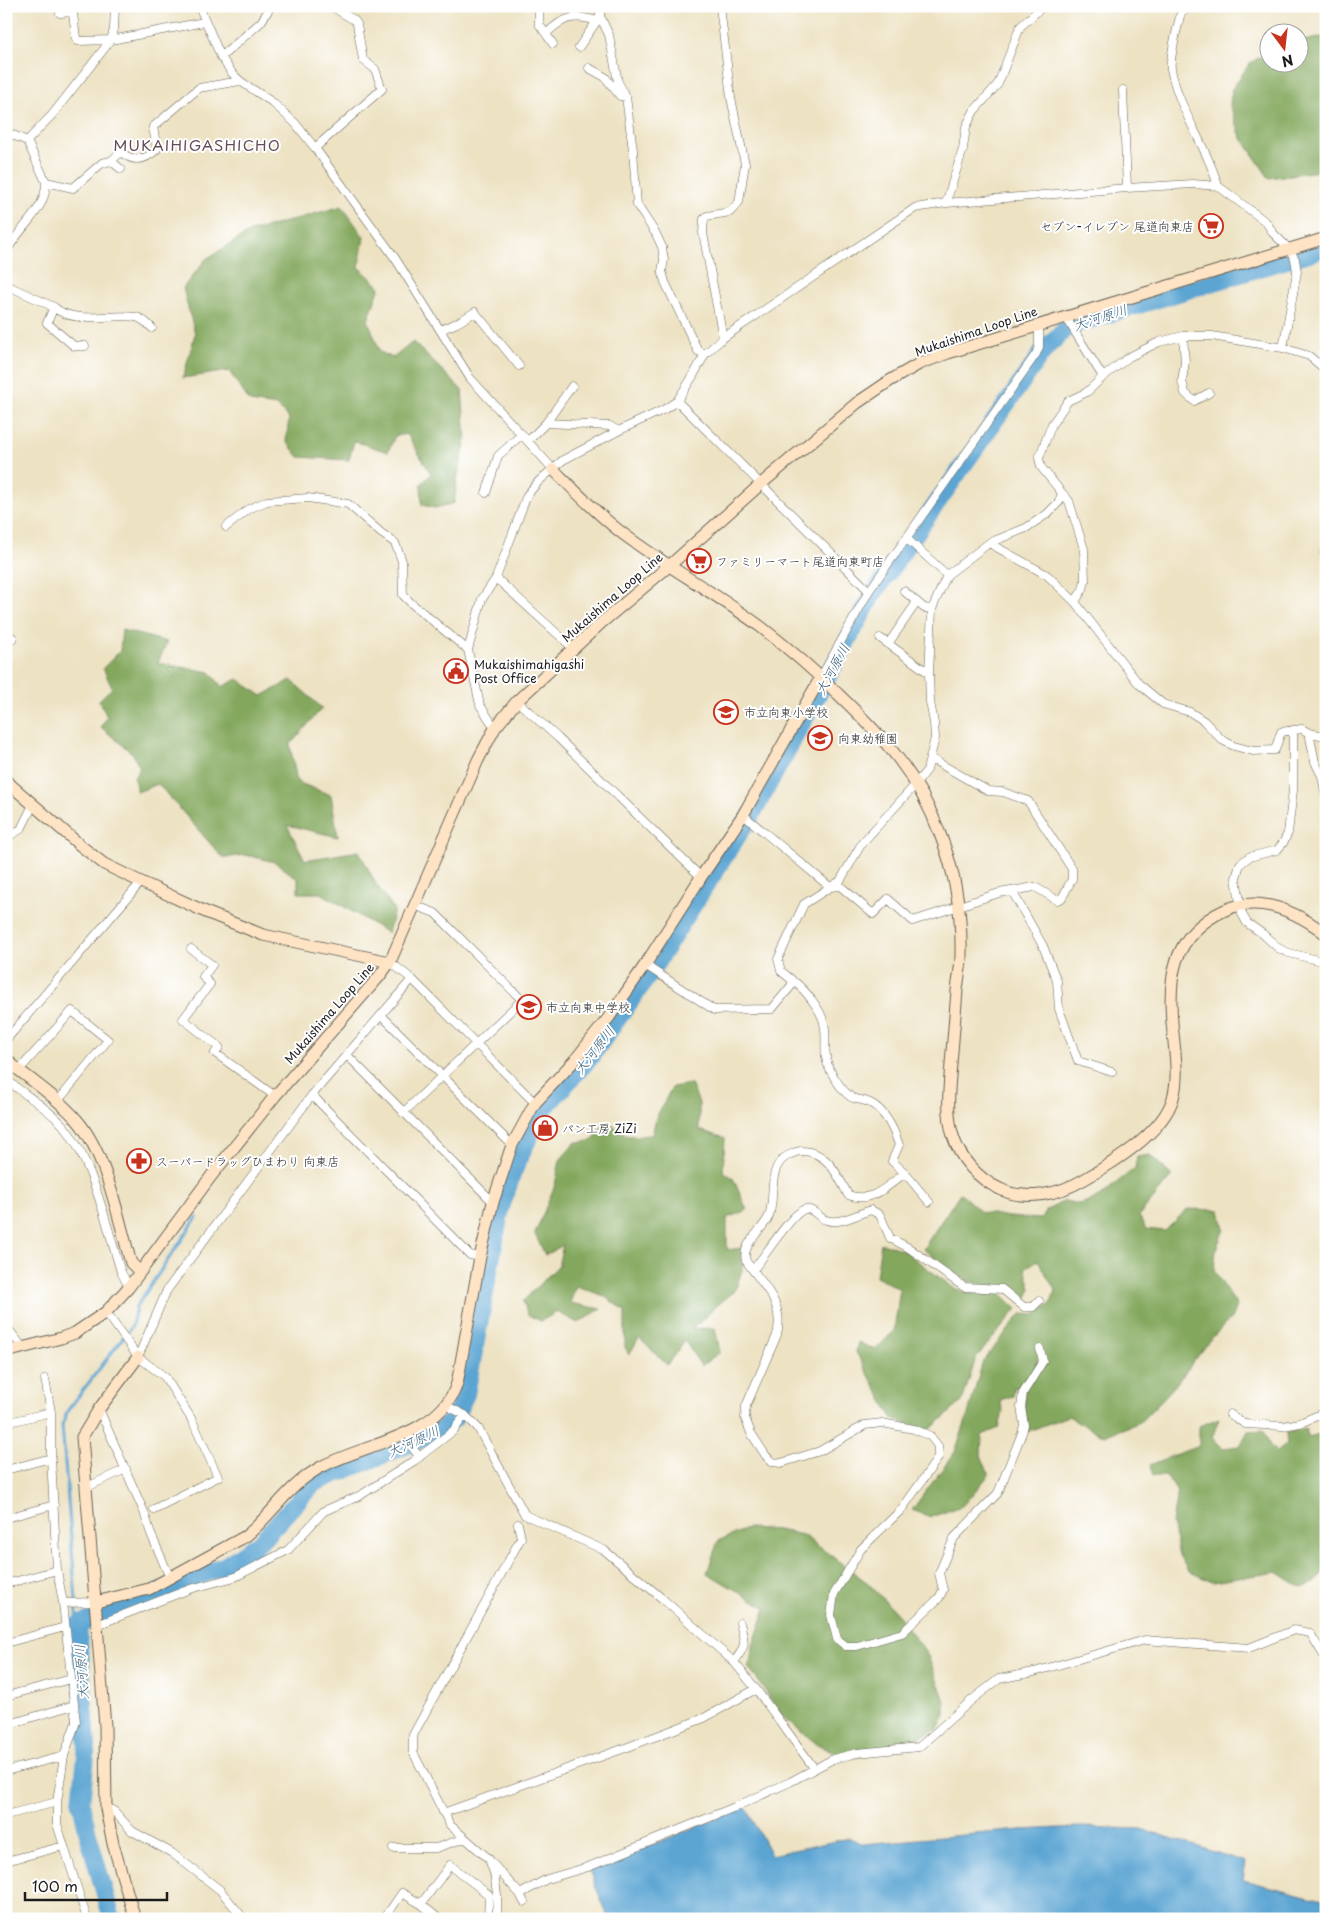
<svg xmlns="http://www.w3.org/2000/svg" width="1332" height="1925" viewBox="0 0 1332 1925" font-family="'Playpen Sans','Klee One',sans-serif">
<rect width="100%" height="100%" fill="#fff"/>
<filter id="ink" filterUnits="userSpaceOnUse"><feTurbulence type="fractalNoise" baseFrequency=".02" numOctaves="2"/><feDisplacementMap in="SourceGraphic" scale="10" xChannelSelector="R" yChannelSelector="G"/><feConvolveMatrix kernelMatrix="1 2 1 2 8 2 1 2 1" color-interpolation-filters="sRGB"/></filter>
<filter id="wash" filterUnits="userSpaceOnUse"><feTurbulence type="fractalNoise" baseFrequency=".0096" numOctaves="4" result="noise"/><feDisplacementMap in="SourceGraphic" scale="20" xChannelSelector="R" yChannelSelector="G"/><feGaussianBlur stdDeviation="1.12" result="paint"/><feColorMatrix in="noise" values="0 0 0 0 0 0 0 0 0 0 0 0 0 0 0 0 0 1.4 0 .05"/><feComposite in="paint" operator="in"/></filter>
<g filter="url(#wash)">
<rect width="100%" height="100%" fill="#ede2c2"/>
<path fill="#83a85d" stroke="#50623c" d="M1326 36V170L1269 178 1241 137 1230 105 1232 89 1250 63 1269 52 1270 62H1300V42Z
M342 206 364 237 359 267 380 287 368 320 380 352 393 358 413 342 462 390 466 439 457 480 454 503 435 508 422 505 421 484 431 474 407 434 395 436 388 452 354 441 349 460 299 457 286 441 289 419 277 406 250 402 229 371 183 378 195 334 183 288 206 259 250 232Z
M122 630 167 642 158 663 210 672 222 687 238 679 262 696 291 680 322 708 290 745 297 782 331 795 338 837 287 825 305 860 359 851 376 884 394 910 388 933 321 893H298V879L275 862 246 855 223 858 158 784 137 792 134 778 140 768 133 754 101 727 107 717 99 700 112 688 103 668 120 651Z
M691 1084 699 1103V1130L725 1138 723 1171 733 1178 747 1210 727 1218V1250L742 1248V1270L735 1291 714 1308 693 1329 715 1328 720 1352 701 1366 685 1341 667 1365 639 1338 629 1355 625 1347V1311L604 1296 576 1286 570 1303 601 1309 578 1323 557 1312 541 1321 528 1315 523 1301 558 1266 563 1245 545 1255 535 1234 555 1185 560 1160 576 1142 592 1141 602 1127 614 1126 628 1136 652 1135 656 1118 672 1087Z
M1150 1155 1172 1176 1139 1216 1146 1229 1165 1231 1187 1209 1220 1210 1224 1229 1216 1249 1214 1271 1237 1306 1233 1316 1212 1338 1173 1388 1140 1422 1104 1436 1068 1416 1026 1432 1024 1391 1022 1386 1014 1388 1013 1396 1000 1400 1003 1412 999 1428 982 1435 981 1455 989 1475 962 1506 931 1517 912 1510 955 1452 967 1418 983 1361 1021 1314 1034 1315 1051 1303 1055 1290 1038 1260 1025 1268 1031 1288 1026 1300 1008 1286 979 1284 959 1277 923 1249 960 1193 981 1212 1008 1217 1042 1219 1047 1210 1064 1201 1080 1204 1099 1197 1135 1168 1137 1157Z
M881 1243 901 1249 954 1288 967 1293H1000L1017 1309 976 1358 962 1402 928 1431 893 1419 856 1352 858 1342 875 1350 894 1331 900 1289 876 1277Z
M1219 1418 1212 1438 1223 1448 1240 1446 1248 1431 1264 1430 1269 1444 1277 1452 1287 1444 1286 1433 1305 1428 1309 1437 1326 1432V1569L1314 1583 1302 1588 1277 1572 1212 1582 1188 1571 1179 1555 1172 1523 1177 1492 1167 1476H1153L1150 1465 1199 1445V1426Z
M749 1528 778 1530 803 1535 868 1583 901 1618 928 1656 945 1701V1715L937 1730 904 1743 853 1758 838 1754 817 1744 783 1717 749 1667 753 1646 766 1608 707 1573 718 1541Z"/>
<path fill="#5ba5d3" stroke="#3c6078" d="M746 1807 771 1855 849 1838 863 1844 1020 1830 1080 1827 1142 1829 1246 1862 1243 1880 1326 1901V1919H606L608 1917 589 1870Z"/>
<g fill="none" stroke-linecap="round" stroke-linejoin="round">
<path stroke="#5ba5d3" stroke-width="3" d="M78 1625 62 1425 68 1410 132 1326 136 1307 197 1217"/>
<path stroke="#5ba5d3" stroke-width="18" d="M112 1919 88 1834 81 1803 87 1746 78 1625 226 1565 259 1543 314 1483 435 1434 454 1419 466 1394 501 1207 513 1172 540 1113 589 1059 646 979 755 809 873 594 1045 349 1065 329 1080 323 1326 248"/>
</g>
</g>
<g filter="url(#ink)">
<g fill="none" stroke-linecap="round" stroke-linejoin="round">
<defs>
<path id="street" d="M61 6 60 13 73 12
M72 6 76 38 78 41 111 40 204 22
M199 6 221 57 232 73 240 81 272 102 295 123 315 148 395 258 470 378 553 469
M539 6V24L553 44
M600 6V16L609 35 618 82 626 97 633 150 637 205 656 234 662 247 664 260 662 271 665 282 698 351 705 354
M720 6 731 98 745 164 739 202 730 212 707 216 704 219 703 233 723 338
M1182 6 1185 10 1181 12C1178 25 1169 58 1171 69 1179 111 1207 146 1218 186
M546 34C563 17 574 14 597 21
M579 47 599 18
M221 57 261 22 271 6
M589 68 605 77 620 96 626 97
M1123 90 1127 188
M6 132 27 141 46 182C47 211 17 228 6 253
M27 141 52 115 111 40 114 29 115 6
M315 148 382 89 375 69 363 60 357 24 354 20 331 6
M111 161 121 152C134 163 146 160 157 149L153 127 199 88 240 81
M46 182 73 188 102 163 111 161 121 169
M946 203 963 149 966 127 974 111 998 84 1020 27 1043 6
M6 285 54 307 47 323 74 346H85
M54 307C72 325 113 313 136 317 141 318 148 324 152 328
M1065 316 1103 377
M440 330 457 323 475 312 519 366
M1183 336 1185 362 1182 381 1185 393 1194 401 1209 393
M677 401 869 591
M546 423 610 426 618 431
M528 441 546 423 572 386
M486 493 498 456 522 434
M1062 493 1069 501 1084 549 1085 581 1083 589 1075 602
M226 527 249 509 267 501 308 498 348 504 381 533 395 543 402 561 403 595 411 603 468 650
M906 538 947 575
M989 543 1047 575 1075 602 1139 684 1163 704 1190 712 1204 721 1222 740 1234 746 1253 751 1275 750 1281 732 1302 729 1309 733 1315 762 1322 776 1326 797
M1326 549 1324 553 1326 568
M496 578 574 649
M904 591 924 608 932 609
M6 635 13 638
M880 638 929 673
M888 644 917 602
M821 677 869 591 1036 354 1039 347V324
M517 701 558 738 701 877
M495 728 480 705 468 650 482 599 496 578 527 495 539 481 563 460 618 431 665 409 677 401 693 376 705 354 723 338 915 208 946 203 1127 188 1193 184 1218 186 1266 222 1273 233 1289 249 1295 259 1297 272 1283 348
M1293 730V790L1288 833 1283 843 1277 850 1249 857 1240 864 1236 878 1242 914 1247 923 1263 934 1278 948 1289 953 1326 962
M1309 733 1326 736
M747 818 830 887 840 886 873 914 888 899 913 921 999 893 1035 887 1057 900 1062 898 1072 879V869L1028 801 1003 792 988 791 930 758
M6 838 21 829 33 805
M1012 891 1043 946 1057 981 1059 1009 1078 1061 1112 1072
M191 949 212 965 203 977 210 984 183 1019 219 1047 215 1053 275 1096
M390 962 412 979 535 1103
M645 965 714 1010 772 1009 792 985V980L781 971 778 959 804 904 840 881 862 843 916 784 927 770 935 738 934 723 930 702 929 673 932 609 947 575 989 543 1026 528 1047 514 1059 502 1062 493 1041 467 1039 458 1052 424 1068 401 1087 392 1103 377 1129 357 1159 342 1183 336H1212L1283 348 1309 356 1326 370
M793 983H796C806 991 821 1010 824 1023 828 1039 822 1053 829 1068 834 1078 844 1094 853 1098 859 1100 866 1100 872 1104 886 1112 894 1130 899 1145L892 1161 905 1173 929 1202
M381 1015 512 1145
M6 1040 141 882
M347 1055 493 1202
M19 1070 72 1011 108 1040 58 1101
M6 1079C23 1094 45 1106 61 1123 92 1156 107 1228 121 1272L129 1287
M312 1095 470 1255 480 1257
M403 1113 522 1000 435 913 414 905
M905 1173C887 1186 872 1204 848 1195 838 1175 827 1150 800 1151 797 1151 792 1154 789 1155 765 1166 777 1200 768 1218 761 1232 741 1244 746 1261 763 1285 785 1303 777 1335L746 1406 745 1418 751 1433 766 1456 772 1462 781 1463 820 1451 865 1425 882 1423 914 1429 930 1436 938 1446V1458L902 1509 861 1549 834 1594 831 1615 837 1639 846 1646H857L902 1633 939 1598 943 1590 939 1573 954 1538 998 1493 1022 1433 1024 1425 1021 1407 1023 1393 1043 1361 1040 1349
M753 1270C763 1259 793 1210 806 1209 814 1209 819 1218 826 1220 840 1225 857 1214 871 1210L880 1215 890 1238 909 1248 964 1287 1002 1289 1024 1307H1033L1039 1301
M106 1312 138 1357 165 1377 192 1420 218 1477 154 1509
M6 1326 23 1348
M138 1357 167 1290 312 1095 412 979
M45 1379 51 1412V1458L57 1570 63 1603 76 1722 64 1756 57 1802V1824L87 1919
M445 1405 465 1415 478 1428 525 1515 604 1550 664 1600 734 1662 756 1689 814 1768
M99 1409 144 1512 151 1534 170 1578
M1230 1414 1245 1424 1283 1426 1300 1423 1326 1412
M6 1423 51 1412
M408 1431 414 1450 420 1457
M6 1470 51 1458
M87 1487 126 1469
M6 1518 54 1505
M6 1584 57 1570
M63 1603 96 1602
M97 1625 190 1589 235 1577 288 1550 324 1511 361 1495 414 1461 453 1431 465 1415
M6 1643 65 1627
M734 1662C747 1645 745 1643 740 1623
M6 1696 71 1679
M6 1725 74 1705
M6 1771 64 1756
M106 1809 113 1810 132 1831 172 1853 220 1890 244 1919
M443 1813 628 1747 704 1718 756 1689
M6 1815 57 1802
M393 1848H436L465 1838
M6 1861 64 1846
M491 1862 520 1894 524 1902
M520 1894 547 1879 588 1867 735 1807 790 1782 833 1759 857 1753 919 1747 973 1699 999 1679 1034 1672 1145 1640 1249 1648 1294 1630 1310 1633 1326 1659
M421 1904 439 1919
M384 1919 402 1893 421 1904 450 1865 489 1895 488 1919
M497 1919V1894L494 1873 489 1859 450 1825 413 1752V1735L521 1538 518 1524"/>
<path id="secondary" d="M553 469C575 491 597 514 622 533 667 567 717 594 761 627 788 648 814 670 838 694 883 737 918 774 940 834 955 872 962 914 961 955 961 967 958 979 957 991 955 1015 953 1040 951 1064 949 1088 946 1113 953 1136 960 1159 978 1179 1000 1189 1026 1202 1059 1194 1083 1180 1113 1163 1163 1133 1173 1098 1179 1077 1175 1054 1173 1033 1167 979 1171 935 1225 910 1261 894 1297 912 1326 934
M6 781 81 846 104 864 141 882 208 913 263 935 390 962
M6 1057 10 1063C32 1081 58 1098 77 1120 107 1155 118 1218 131 1263L140 1272
M6 1352 61 1338 75 1333 106 1312 129 1287 212 1175 275 1096 378 978 390 962 478 760 495 728 517 701 601 623 669 566 761 484 857 403 891 380 919 364 948 353 1326 238
M96 1602 149 1589 246 1536C273 1514 288 1485 321 1467 361 1445 435 1436 454 1391 457 1386 458 1379 459 1373L480 1257 493 1202 512 1145 535 1103 575 1060 610 1016 645 965 701 877 743 815 821 677
M135 1919 113 1844 106 1809 105 1726 82 1437 99 1409 138 1357"/>
</defs>
<use href="#street" stroke="#656156" stroke-width="9"/>
<use href="#secondary" stroke="#656156" stroke-width="13"/>
<use href="#street" stroke="#fff" stroke-width="8"/>
<use href="#secondary" stroke="#fee4c5" stroke-width="11"/>
</g>
</g>
<defs>
<symbol id="supermarket-ring" viewBox="-11 -11 22 22"><circle r="9.5" fill="#fff" stroke="#c8321e" stroke-width="1.5"/><path d="M-6-5.5h2.5l.6 2H6L4.5 2H-2.5L-4.4-4H-6ZM-1.5 3.2a1.3 1.3 0 1 0 .1 0ZM3 3.2a1.3 1.3 0 1 0 .1 0Z" fill="#c8321e"/></symbol>
<symbol id="civic-ring" viewBox="-11 -11 22 22"><circle r="9.5" fill="#fff" stroke="#c8321e" stroke-width="1.5"/><path d="M-.6-6.5H3V-4.5H.6V-3L4-1V1h2V6H-6V1h2V-1L-.6-3ZM-1.2 2.5V6h2.4V2.5Z" fill="#c8321e"/></symbol>
<symbol id="school-ring" viewBox="-11 -11 22 22"><circle r="9.5" fill="#fff" stroke="#c8321e" stroke-width="1.5"/><path d="M0-5L7-2L0 1L-7-2ZM-4 1L0 2.5L4 1V4Q0 6-4 4Z" fill="#c8321e"/></symbol>
<symbol id="shop-ring" viewBox="-11 -11 22 22"><circle r="9.5" fill="#fff" stroke="#c8321e" stroke-width="1.5"/><path d="M-5-2.5h2.3a2.7 3.5 0 0 1 5.4 0H5L5.5 6h-11ZM-1.5-2.5h3a1.5 2.3 0 0 0-3 0Z" fill="#c8321e"/></symbol>
<symbol id="pharmacy-ring" viewBox="-11 -11 22 22"><circle r="9.5" fill="#fff" stroke="#c8321e" stroke-width="1.5"/><path d="M-2-6h4v4h4v4h-4v4h-4v-4h-4v-4h4Z" fill="#c8321e"/></symbol>
</defs>
<g fill-rule="evenodd">
<use href="#supermarket-ring" x="1197" y="212" width="28" height="28"/>
<use href="#supermarket-ring" x="685" y="547" width="28" height="28"/>
<use href="#civic-ring" x="442" y="657" width="28" height="28"/>
<use href="#school-ring" x="712" y="698" width="28" height="28"/>
<use href="#school-ring" x="806" y="724" width="28" height="28"/>
<use href="#school-ring" x="515" y="993" width="28" height="28"/>
<use href="#shop-ring" x="531" y="1114" width="28" height="28"/>
<use href="#pharmacy-ring" x="125" y="1147" width="28" height="28"/>
</g>
<g text-anchor="middle" dominant-baseline="central" stroke-width="4" stroke-linejoin="round" paint-order="stroke">
<g font-size="12" fill="#1c1c1c" stroke="#fff" text-anchor="start">
<text x="1194" y="226" text-anchor="end">セブン-イレブン 尾道向東店</text>
<text x="716" y="561">ファミリーマート尾道向東町店</text>
<text x="474" y="664">Mukaishimahigashi<tspan x="474" dy="14">Post Office</tspan></text>
<text x="744" y="712">市立向東小学校</text>
<text x="838" y="738">向東幼稚園</text>
<text x="546" y="1007">市立向東中学校</text>
<text x="562" y="1128">パン工房 ZiZi</text>
<text x="156" y="1161">スーパードラッグひまわり 向東店</text>
</g>
<g font-size="12" fill="#1c1c1c" stroke="#fff">
<text transform="translate(976 331) rotate(-19)">Mukaishima Loop Line</text>
<text transform="translate(612 597) rotate(-41)">Mukaishima Loop Line</text>
<text transform="translate(329 1013) rotate(-49)">Mukaishima Loop Line</text>
</g>
<g font-size="14" font-style="italic" fill="#3c6078" stroke="#fff">
<text transform="translate(1100 317) rotate(-18)">大河原川</text>
<text transform="translate(832 669) rotate(-61)">大河原川</text>
<text transform="translate(594 1050) rotate(-52)">大河原川</text>
<text transform="translate(413 1441) rotate(-25)">大河原川</text>
<text transform="translate(81 1672) rotate(-94)">大河原川</text>
</g>
<g font-size="15" letter-spacing="1" fill="#634c59" stroke="#fff">
<text x="197" y="144">MUKAIHIGASHICHO</text>
</g>
</g>
<rect width="1332" height="1925" fill="none" stroke="#fff" stroke-width="25"/>
<g transform="translate(1284 48) rotate(165)"><circle r="24" fill="#ffffff" stroke="#a4a4a4"/>
<path d="M0-4L9 19L0 12L-9 19Z" fill="#c8321e"/>
<text y="-8" font-size="14" font-weight="bold" text-anchor="middle" fill="#1c1c1c">N</text>
</g>
<path d="M25 1892v8h142v-8" fill="none" stroke="#1c1c1c" stroke-width="2.5"/>
<text x="32" y="1892" font-size="15" fill="#1c1c1c" stroke="#ffffff" stroke-width="4" paint-order="stroke">100 m</text>
</svg>
